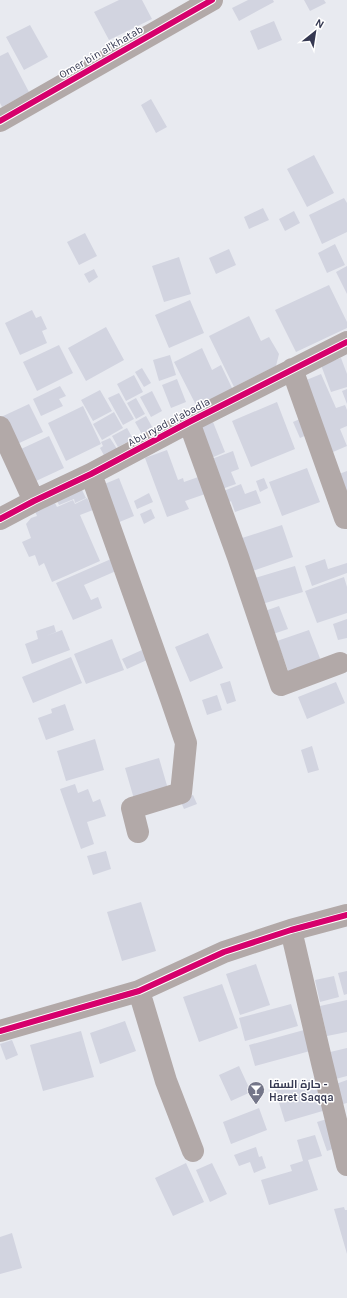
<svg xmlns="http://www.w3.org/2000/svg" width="347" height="1298" viewBox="0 0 347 1298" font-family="Karla,Cairo,sans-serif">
<rect width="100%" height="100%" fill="#e8eaf0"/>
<path fill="#d2d4e0" d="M119 0H142L152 19 109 40 94 12Z
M248 0H273L274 2 239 21 232 8Z
M304 0H324L326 3 310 11Z
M274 21 282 40 258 50 250 31Z
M30 25 48 57 24 70 6 37Z
M8 52 29 92 2 107 0 103V56Z
M151 99 167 127 156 133 141 105Z
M314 155 334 193 307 207 287 169Z
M344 198 347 203V232L322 244 309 215Z
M263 208 269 220 249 229 244 217Z
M294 211 300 223 285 231 279 219Z
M85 233 97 256 79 265 67 242Z
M335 244 345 265 327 273 318 253Z
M229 249 236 265 216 274 209 258Z
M179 257 191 294 164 302 152 266Z
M347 266V294L336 272Z
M94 269 98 277 89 283 84 274Z
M329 285 347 322V328L296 352 275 310Z
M190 300 204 333 169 348 155 315Z
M32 310 36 318 41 316 47 329 42 331 47 343 20 355 5 323Z
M249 316 261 341 269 337 279 354 276 366 234 387 209 336Z
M106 327 124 360 86 381 68 348Z
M59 345 73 373 37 391 23 362Z
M202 348 212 370 221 365 233 390 197 407 174 362Z
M170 355 176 375 159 381 153 360Z
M341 358 347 374V387L331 392 321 365Z
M142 368 151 383 144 387 135 372Z
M321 374 336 408 345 405 347 410V426L340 429 347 446 333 452 304 381Z
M134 375 143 392 126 401 117 384Z
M177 379 186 402 171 408 162 385Z
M60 386 66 396 59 399 63 406 41 416 33 399Z
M347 389V404L342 391Z
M100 390 112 411 93 421 81 400Z
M152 391 162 411 151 417 140 397Z
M119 393 134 419 123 425 108 398Z
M136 398 145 414 136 419 127 403Z
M277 402 295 449 251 467 232 421Z
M29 404 43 432 15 445 1 417Z
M83 406 101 444 66 461 48 423Z
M114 412 123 428 102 440 93 424Z
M146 416 155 432 144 438 135 422Z
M302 418 309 434 300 438 293 422Z
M213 422 225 452 209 459 196 428Z
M127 428 133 439 118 447 112 436Z
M49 436 64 468 36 481 21 449Z
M110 438 119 452 106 459 100 448 103 446 101 442Z
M167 450 178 480 183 478 184 482 204 475 211 492 185 501 189 509 167 517 145 458Z
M233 451 239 469 231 472 236 484 219 490 209 460Z
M307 468 320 502 282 516 269 482Z
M347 471V492L339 474Z
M119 478 134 516 117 523 102 485Z
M264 478 268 488 260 492 256 481Z
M241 484 245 494 256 490 261 503 235 512 231 501 226 504 221 492Z
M80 486 86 498 75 503 74 499 59 505 55 497Z
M149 493 153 502 137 509 134 501Z
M87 498 93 510 80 515 100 561 52 582 44 563 39 566 35 555 29 557 22 542 31 538 26 524 31 518 37 516 35 511 55 503 57 507 73 500 75 504Z
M151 509 155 518 144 524 140 514Z
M282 525 293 557 247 573 236 540Z
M111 559 116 571 84 585 91 600 98 597 102 608 73 620 56 583Z
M325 559 328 569 347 563V573L312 586 305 566Z
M295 566 303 592 262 604 255 578Z
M344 577 347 587V613L317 623 305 591Z
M279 606 288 629 273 634 265 611Z
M347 619V638L338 640 333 624Z
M54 625 56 632 46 636 62 630 70 650 32 664 25 644 38 639 36 631Z
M309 630 321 661 289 673 277 641Z
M208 633 223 668 190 682 175 647Z
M112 639 124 670 86 684 74 654Z
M142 650 147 660 127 669 122 659Z
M71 657 82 683 33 703 22 677Z
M230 681 236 701 227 704 220 684Z
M336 682 345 703 307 719 298 697Z
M217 695 222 710 207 715 202 700Z
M65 704 74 730 46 740 38 718 52 713 51 709Z
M95 739 104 770 66 781 57 751Z
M312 746 319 770 308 773 301 750Z
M159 758 168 789 134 799 125 768Z
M75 784 78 793 88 789 93 802 100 799 106 816 87 822 94 844 81 849 60 789Z
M193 795 197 804 184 809 180 800Z
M106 851 111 869 93 875 87 856Z
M141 902 156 951 122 961 107 912Z
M256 964 270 1005 240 1015 226 974Z
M347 971V994L344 995 338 973Z
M334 976 339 997 320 1002 315 980Z
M222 984 238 1028 199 1042 183 997Z
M347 1000V1032L327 1036 320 1006Z
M291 1004 298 1026 245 1041 239 1018Z
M125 1021 136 1051 100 1064 90 1033Z
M304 1030 310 1051 255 1066 249 1045Z
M81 1031 94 1077 43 1091 30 1045Z
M12 1040 18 1055 6 1060 0 1044Z
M347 1048V1076L332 1080 326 1053Z
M239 1066 251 1092 231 1101 219 1075Z
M316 1078 326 1110 285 1122 275 1090Z
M347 1080V1103L343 1104 336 1084Z
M259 1108 267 1130 231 1144 223 1122Z
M327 1119 336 1148 327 1151 317 1122Z
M315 1135 322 1156 308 1160 318 1190 269 1205 261 1180 292 1171 290 1165 303 1161 297 1140Z
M256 1147 259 1157 262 1156 266 1168 254 1173 250 1162 239 1166 234 1155Z
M186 1163 204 1202 173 1216 155 1178Z
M212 1163 227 1194 210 1202 196 1170Z
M344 1207 345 1210H347V1254L334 1209Z
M12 1233 22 1268 0 1274V1237Z"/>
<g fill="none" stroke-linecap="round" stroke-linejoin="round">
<path stroke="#b2a9a8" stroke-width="22" d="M0 121 212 0
M292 369 345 518H347
M189 422 238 557 281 685 340 663
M0 427 34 501
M91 474 171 699 186 743 181 793 132 808 138 832
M0 519 34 501 91 474 189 422 347 342
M291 930 322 1063 347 1165
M139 991 166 1081 193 1151
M0 1031 139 991 224 952 291 930 347 915"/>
<defs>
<path id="cycleway" d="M0 121 212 0
M0 519 34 501 91 474 189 422 347 342
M0 1031 139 991 224 952 291 930 347 915"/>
</defs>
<use href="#cycleway" stroke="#fff" stroke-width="8"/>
<use href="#cycleway" stroke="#d6006c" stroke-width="6"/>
</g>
<defs>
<symbol id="bar-pin" viewBox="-11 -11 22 30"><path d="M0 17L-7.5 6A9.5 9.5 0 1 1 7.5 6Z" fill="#747689" stroke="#fff"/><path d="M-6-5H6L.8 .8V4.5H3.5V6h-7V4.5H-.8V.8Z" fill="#fff"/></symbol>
</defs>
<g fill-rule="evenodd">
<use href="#bar-pin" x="246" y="1080" width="20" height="27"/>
</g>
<g text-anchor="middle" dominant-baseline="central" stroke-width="3" stroke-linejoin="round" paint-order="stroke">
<g font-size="11" fill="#353851" stroke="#fff">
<text transform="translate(101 52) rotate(-30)">Omer bin al'khatab</text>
<text transform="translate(169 422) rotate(-28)">Abu ryad al'abadla</text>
</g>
<g font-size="11" font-weight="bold" fill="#353851" stroke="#fff" text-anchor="start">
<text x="269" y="1084">حارة السقا -<tspan x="269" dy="13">Haret Saqqa</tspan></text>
</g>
</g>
<g transform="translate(315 32) rotate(30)" stroke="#ffffff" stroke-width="3" paint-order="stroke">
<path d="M0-3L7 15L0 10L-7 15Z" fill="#353851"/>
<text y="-6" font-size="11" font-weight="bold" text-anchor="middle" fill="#353851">N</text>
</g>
</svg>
